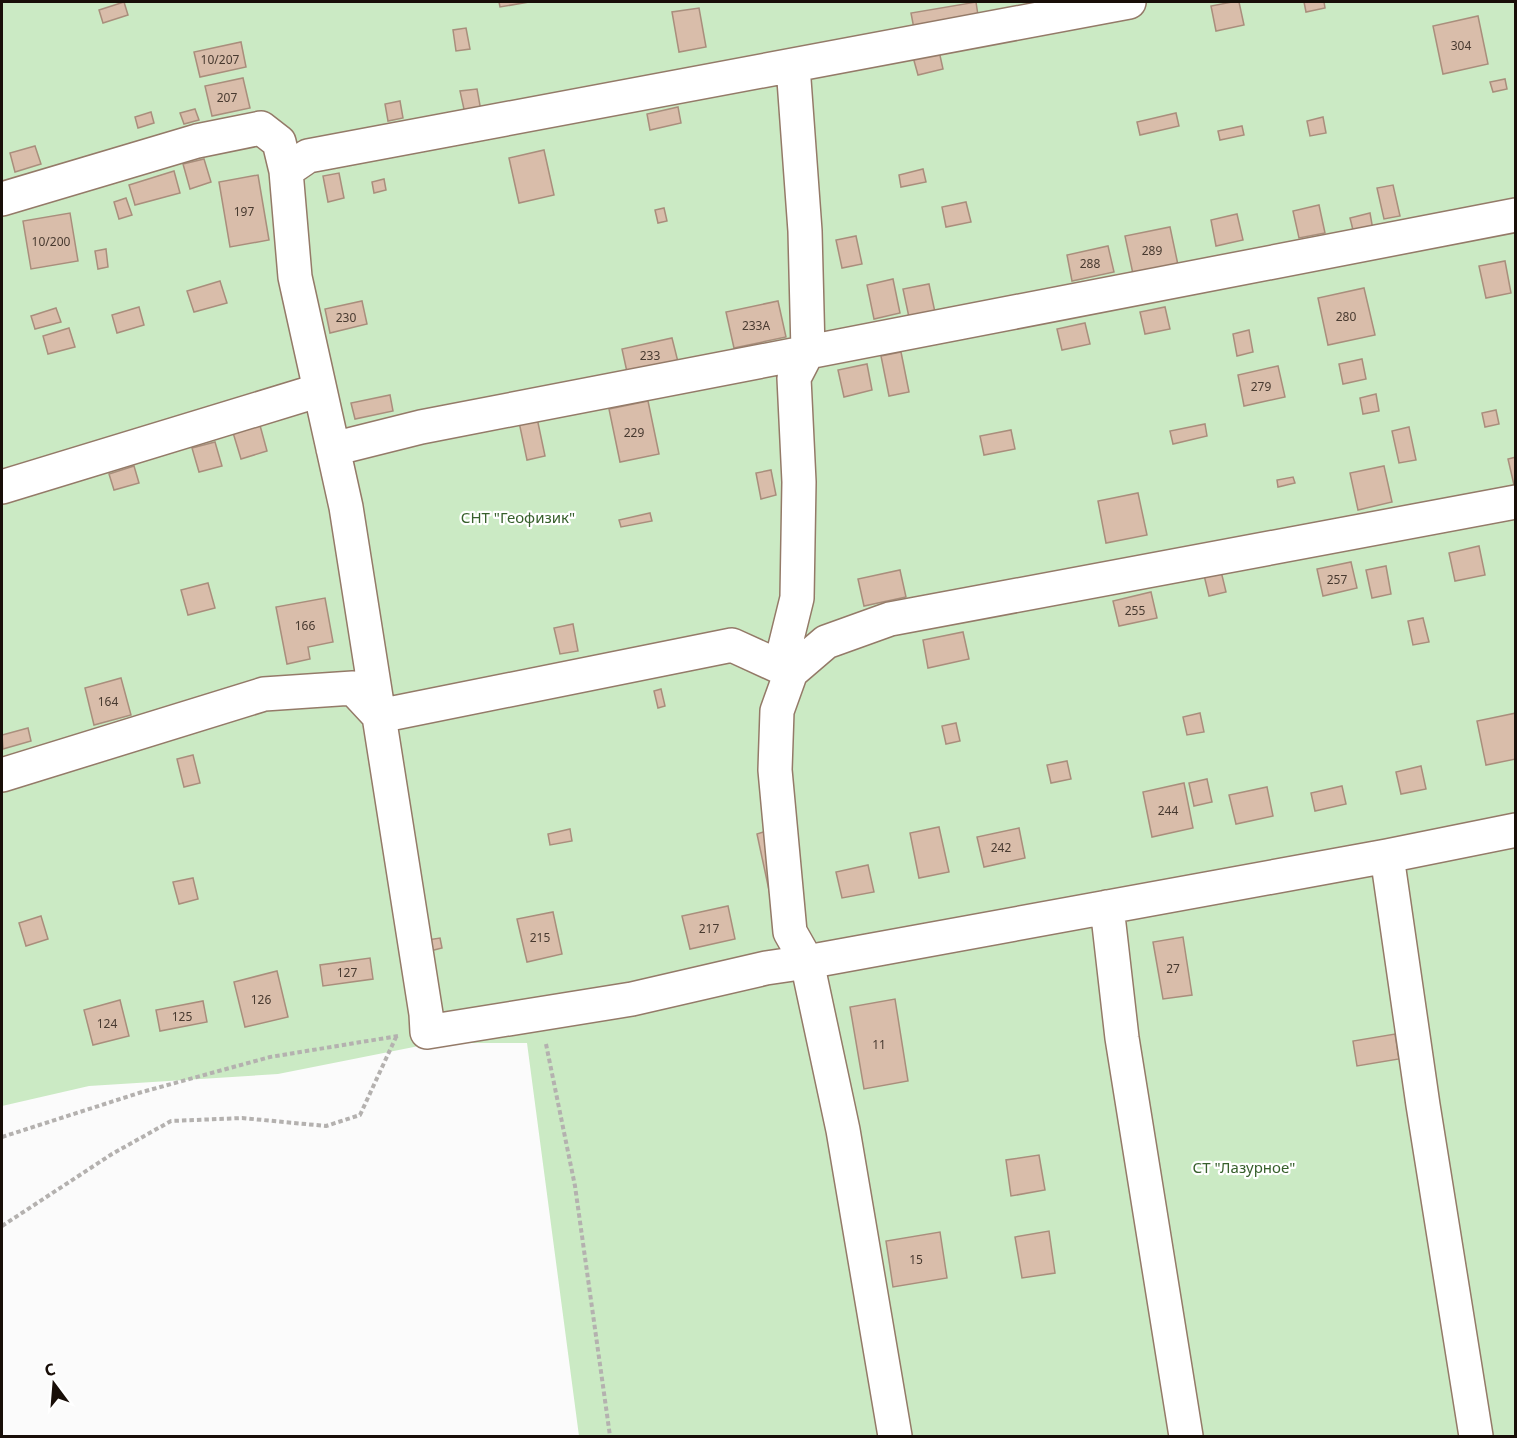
<svg xmlns="http://www.w3.org/2000/svg" width="1517" height="1438" viewBox="0 0 1517 1438" font-family="'Noto Sans',sans-serif">
<rect width="100%" height="100%" fill="#fbfbfb"/>
<path fill="#cbeac4" d="M2 2H1515V1436H579L527 1043H434L278 1074 89 1086 2 1106Z"/>
<path fill="#d9bdaa" stroke="#a98e7c" stroke-width="1.5" d="M124 2 128 15 103 23 99 10Z
M499 2H529L500 7Z
M976 2 979 22 915 34 911 13Z
M1232 2H1239L1244 25 1216 31 1211 6Z
M1304 2H1324L1325 8 1306 12Z
M699 8 706 47 679 52 672 12Z
M1478 16 1488 64 1443 74 1433 26Z
M466 28 470 49 456 51 453 30Z
M241 42 246 67 200 77 194 52Z
M939 51 943 69 918 75 913 57Z
M243 78 250 108 212 116 205 86Z
M1505 79 1507 89 1493 92 1490 82Z
M477 89 481 111 465 114 460 91Z
M400 101 403 118 388 121 385 104Z
M678 107 681 123 650 130 647 114Z
M195 109 199 120 184 124 180 113Z
M151 112 154 123 138 128 135 117Z
M1176 113 1179 126 1140 135 1137 122Z
M1323 117 1326 133 1310 136 1307 121Z
M1242 126 1244 135 1220 140 1218 131Z
M35 146 41 164 15 172 10 153Z
M544 150 554 195 519 203 509 158Z
M204 159 211 182 190 189 183 164Z
M923 169 926 182 901 187 899 175Z
M174 171 180 193 135 205 129 185Z
M339 173 344 198 328 202 323 176Z
M258 175 269 240 230 247 219 182Z
M384 179 386 190 374 193 372 182Z
M1393 185 1400 216 1384 219 1377 188Z
M126 198 132 215 119 219 114 202Z
M966 202 971 222 946 227 942 207Z
M1319 205 1325 233 1299 238 1293 211Z
M664 208 667 221 658 223 655 210Z
M70 213 78 261 31 269 23 221Z
M1370 213 1373 230 1354 234 1350 218Z
M1237 214 1243 240 1216 246 1211 220Z
M1170 227 1178 265 1133 274 1125 236Z
M856 236 862 264 842 268 836 240Z
M1108 246 1114 272 1072 281 1067 255Z
M106 249 108 267 98 269 95 251Z
M1505 261 1511 293 1486 298 1479 266Z
M893 279 900 313 874 319 867 285Z
M220 281 227 303 194 312 187 291Z
M929 284 936 317 910 322 903 289Z
M1364 288 1375 335 1328 345 1318 298Z
M362 301 367 324 330 333 325 309Z
M778 301 786 337 734 348 726 312Z
M139 307 144 325 117 333 112 315Z
M1165 307 1170 329 1145 334 1140 312Z
M56 308 61 322 35 329 31 316Z
M1085 323 1090 344 1062 350 1057 329Z
M69 328 75 347 48 354 43 336Z
M1249 330 1253 352 1237 356 1233 334Z
M672 338 678 362 627 372 622 349Z
M901 352 909 392 889 396 881 356Z
M1362 359 1366 379 1343 384 1339 364Z
M867 364 872 390 844 397 838 370Z
M1278 366 1285 397 1244 406 1238 375Z
M1376 394 1379 411 1363 414 1360 398Z
M390 395 393 411 355 419 351 403Z
M648 401 659 454 620 462 609 409Z
M1496 410 1499 424 1485 427 1482 413Z
M258 418 267 451 241 459 231 426Z
M537 418 545 456 527 460 519 422Z
M1205 424 1207 436 1173 444 1170 431Z
M1409 427 1416 460 1399 463 1392 431Z
M1011 430 1015 449 984 455 980 436Z
M215 442 222 466 199 472 192 448Z
M1516 457V485H1514L1508 459Z
M134 466 139 483 114 490 109 474Z
M1384 466 1392 502 1358 510 1350 473Z
M771 470 776 495 761 499 756 473Z
M1293 477 1295 483 1278 487 1277 480Z
M1138 493 1147 535 1106 543 1098 501Z
M650 513 652 521 621 527 619 520Z
M1479 546 1485 575 1455 581 1449 553Z
M1351 562 1357 588 1323 596 1317 569Z
M1386 566 1391 594 1372 598 1366 570Z
M1220 567 1226 592 1209 596 1203 571Z
M900 570 906 597 864 606 858 579Z
M208 583 215 608 188 615 181 590Z
M1151 592 1157 618 1119 626 1113 601Z
M325 598 333 642 308 647 310 659 287 664 276 607Z
M1423 618 1429 642 1413 645 1408 621Z
M573 624 578 651 560 654 554 628Z
M963 632 969 659 928 668 923 640Z
M121 678 131 715 94 725 85 688Z
M661 689 665 706 658 708 654 691Z
M1200 713 1204 732 1187 735 1183 717Z
M1516 713V759L1486 765 1477 721Z
M956 723 960 741 946 744 942 726Z
M28 728 31 741 3 749 2 735Z
M193 755 200 783 184 787 177 759Z
M1067 761 1071 779 1051 783 1047 765Z
M1421 766 1426 789 1401 794 1396 772Z
M1207 779 1212 802 1194 806 1189 783Z
M1184 783 1193 828 1152 837 1143 792Z
M1342 786 1346 804 1315 811 1311 793Z
M1267 787 1273 816 1236 824 1229 795Z
M939 827 949 872 919 878 910 833Z
M1019 828 1025 858 984 867 977 837Z
M570 829 572 841 550 845 548 834Z
M766 831 773 909 757 834Z
M868 865 874 892 842 898 836 872Z
M193 878 198 899 179 904 173 882Z
M728 906 735 939 690 949 682 916Z
M553 912 562 954 527 962 517 919Z
M41 916 48 939 26 946 19 923Z
M1183 937 1192 995 1163 999 1153 942Z
M440 938 442 948 430 951 427 940Z
M370 958 373 979 323 986 320 965Z
M277 971 288 1017 245 1027 234 982Z
M895 999 908 1081 864 1089 850 1007Z
M120 1000 129 1036 93 1045 84 1010Z
M203 1001 207 1022 160 1031 156 1010Z
M1395 1034 1399 1059 1357 1066 1353 1041Z
M1039 1155 1045 1190 1011 1196 1006 1160Z
M1049 1231 1055 1273 1022 1278 1015 1237Z
M940 1232 947 1278 893 1287 886 1241Z"/>
<g fill="none" stroke-linecap="round" stroke-linejoin="round">
<defs>
<path id="minor" d="M1129 2 308 156 286 171 295 277 346 507 426 1014 427 1032 632 999 766 968 807 962 1387 856 1516 830
M2 199 197 141 261 128 279 142 286 171
M333 449 421 427 1516 215
M2 487 320 390
M780 667 797 598 799 482 794 378 808 351 805 231 793 66
M2 775 264 694 353 688 379 716 732 645 791 672
M1387 856 1423 1105 1476 1436
M1107 907 1122 1038 1186 1436
M895 1436 843 1130 807 962 790 932 775 770 777 711 791 672 826 642 890 619 1516 502"/>
</defs>
<use href="#minor" stroke="#947a68" stroke-width="36"/>
<path stroke="#b4b1af" stroke-width="4" stroke-dasharray="4.5 3" stroke-linecap="butt" d="M546 1044 575 1186 610 1436
M2 1137 142 1092 270 1057 398 1036
M2 1226 112 1154 171 1121 242 1118 326 1126 360 1115 396 1037"/>
<use href="#minor" stroke="#fff" stroke-width="33"/>
</g>
<g text-anchor="middle" dominant-baseline="central" stroke-width="4.5" stroke-linejoin="round" paint-order="stroke">
<g font-size="12" fill="#483a30">
<text x="1461" y="45">304</text>
<text x="220" y="59">10/207</text>
<text x="227" y="97">207</text>
<text x="244" y="211">197</text>
<text x="51" y="241">10/200</text>
<text x="1152" y="250">289</text>
<text x="1090" y="263">288</text>
<text x="1346" y="316">280</text>
<text x="346" y="317">230</text>
<text x="756" y="325">233А</text>
<text x="650" y="355">233</text>
<text x="1261" y="386">279</text>
<text x="634" y="432">229</text>
<text x="1337" y="579">257</text>
<text x="1135" y="610">255</text>
<text x="305" y="625">166</text>
<text x="108" y="701">164</text>
<text x="1168" y="810">244</text>
<text x="1001" y="847">242</text>
<text x="709" y="928">217</text>
<text x="540" y="937">215</text>
<text x="1173" y="968">27</text>
<text x="347" y="972">127</text>
<text x="261" y="999">126</text>
<text x="182" y="1016">125</text>
<text x="107" y="1023">124</text>
<text x="879" y="1044">11</text>
<text x="916" y="1259">15</text>
</g>
<g font-size="15" fill="#37602c" stroke="#fff">
<text x="518" y="517">СНТ "Геофизик"</text>
<text x="1244" y="1167">СТ "Лазурное"</text>
</g>
</g>
<rect width="1517" height="1438" fill="none" stroke="#180e08" stroke-width="6"/>
<g transform="translate(54 1384) rotate(344)" stroke="#ffffff" stroke-width="4.5" paint-order="stroke">
<path d="M0-4.5L10 22L0 15L-10 22Z" fill="#180e08"/>
<text y="-9" font-size="16" font-weight="bold" text-anchor="middle" fill="#180e08">С</text>
</g>
</svg>
